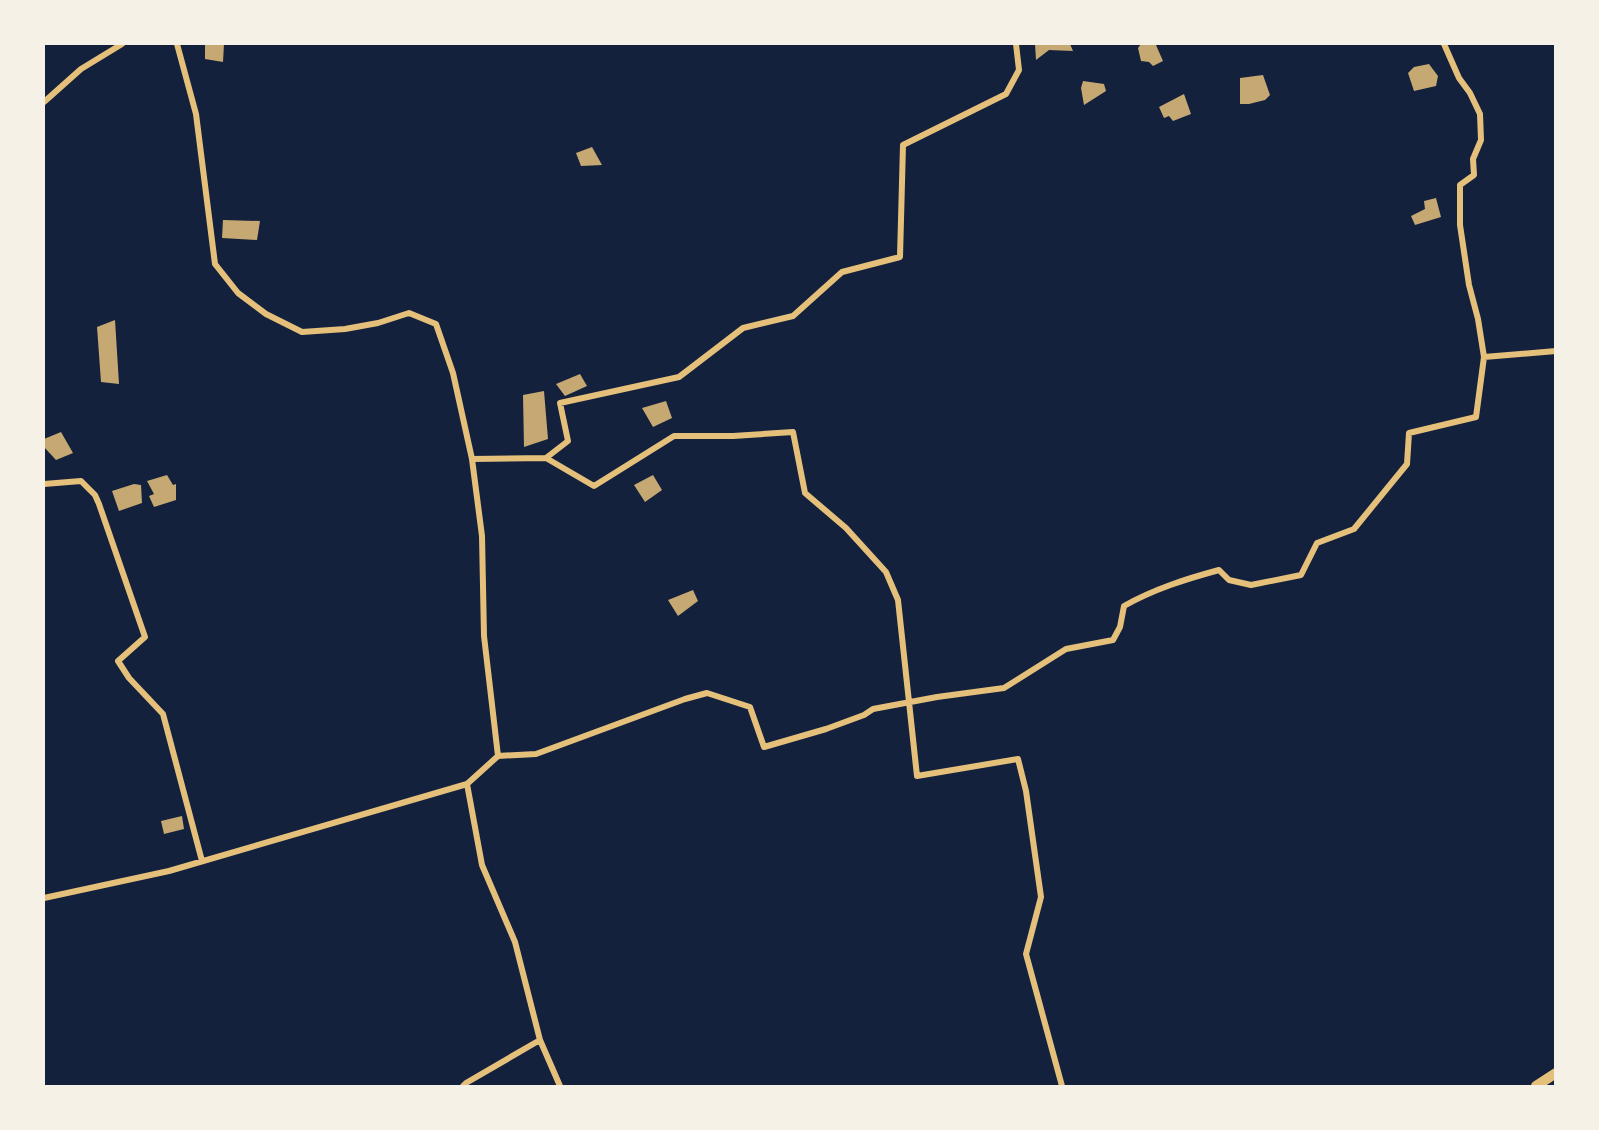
<svg xmlns="http://www.w3.org/2000/svg" width="1599" height="1130" viewBox="0 0 1599 1130" font-family="'Space Grotesk',sans-serif">
<rect width="100%" height="100%" fill="#14213d"/>
<path fill="#c6a872" d="M205 44H224L223 62 205 59Z
M1035 44H1070L1073 51 1049 50 1036 60Z
M1141 44 1156 45 1163 61 1153 66 1149 62 1141 61 1138 48Z
M1429 64 1438 76 1436 86 1414 91 1408 73 1414 67Z
M1263 75 1270 95 1265 100 1249 104H1240V78Z
M1083 81 1104 84 1106 91 1084 105 1081 88Z
M1184 94 1191 114 1173 121 1169 116 1164 118 1159 107Z
M592 147 602 165 581 166 576 153Z
M1436 198 1441 217 1415 225 1411 216 1425 209 1424 201Z
M223 220 260 221 257 240 222 238Z
M115 320 119 384 101 382 97 327Z
M580 374 587 386 565 396 556 384Z
M544 391 548 439 524 447 523 395Z
M666 401 672 418 653 427 642 408Z
M61 432 73 453 56 460 44 447V439Z
M167 475 173 485 176 484V500L154 507 149 496 154 494 147 481Z
M653 475 662 490 645 502 634 485Z
M134 484 141 485 142 503 119 511 112 491Z
M693 590 698 601 678 616 668 600Z
M182 816 184 829 164 834 161 821Z"/>
<g fill="none" stroke-linecap="round" stroke-linejoin="round">
<path stroke="#e5c07b" stroke-width="6" d="M177 44 196 114 215 264 238 293 266 314 302 332 345 329 378 323 409 313 436 324 453 373 472 459
M1444 44 1459 78 1470 93 1480 114 1481 140 1473 159 1474 175 1460 185V225L1469 285 1478 319 1484 357 1556 351
M44 102 81 69 122 44
M546 458 594 486 674 436H733L793 432 805 493 846 528 886 572 898 600 917 776 1018 759 1026 791 1041 897 1026 954 1062 1086
M44 484 81 481 95 495 99 504 145 637 118 661 129 678 163 714 202 861
M498 756 536 754 685 699 707 693 750 707 764 747 826 729 864 715 873 709 937 697 1004 688 1066 649 1113 640 1120 627 1124 606C1154 589 1186 579 1219 570L1229 580 1251 585 1301 575 1317 543 1354 529 1407 464 1409 433 1476 417 1484 357
M44 898 169 871 467 784
M540 1040 560 1086
M463 1086 466 1083 540 1040 515 942 482 865 467 784 498 756 484 636 482 536 472 459 546 458 568 441 560 403 679 377 743 328 793 316 842 272 900 257 903 145 1006 94 1019 70 1016 44"/>
<path stroke="#e5c07b" stroke-width="10" d="M1536 1086 1556 1073"/>
</g>
<rect width="1599" height="1130" fill="none" stroke="#f6f1e7" stroke-width="90"/>
</svg>
